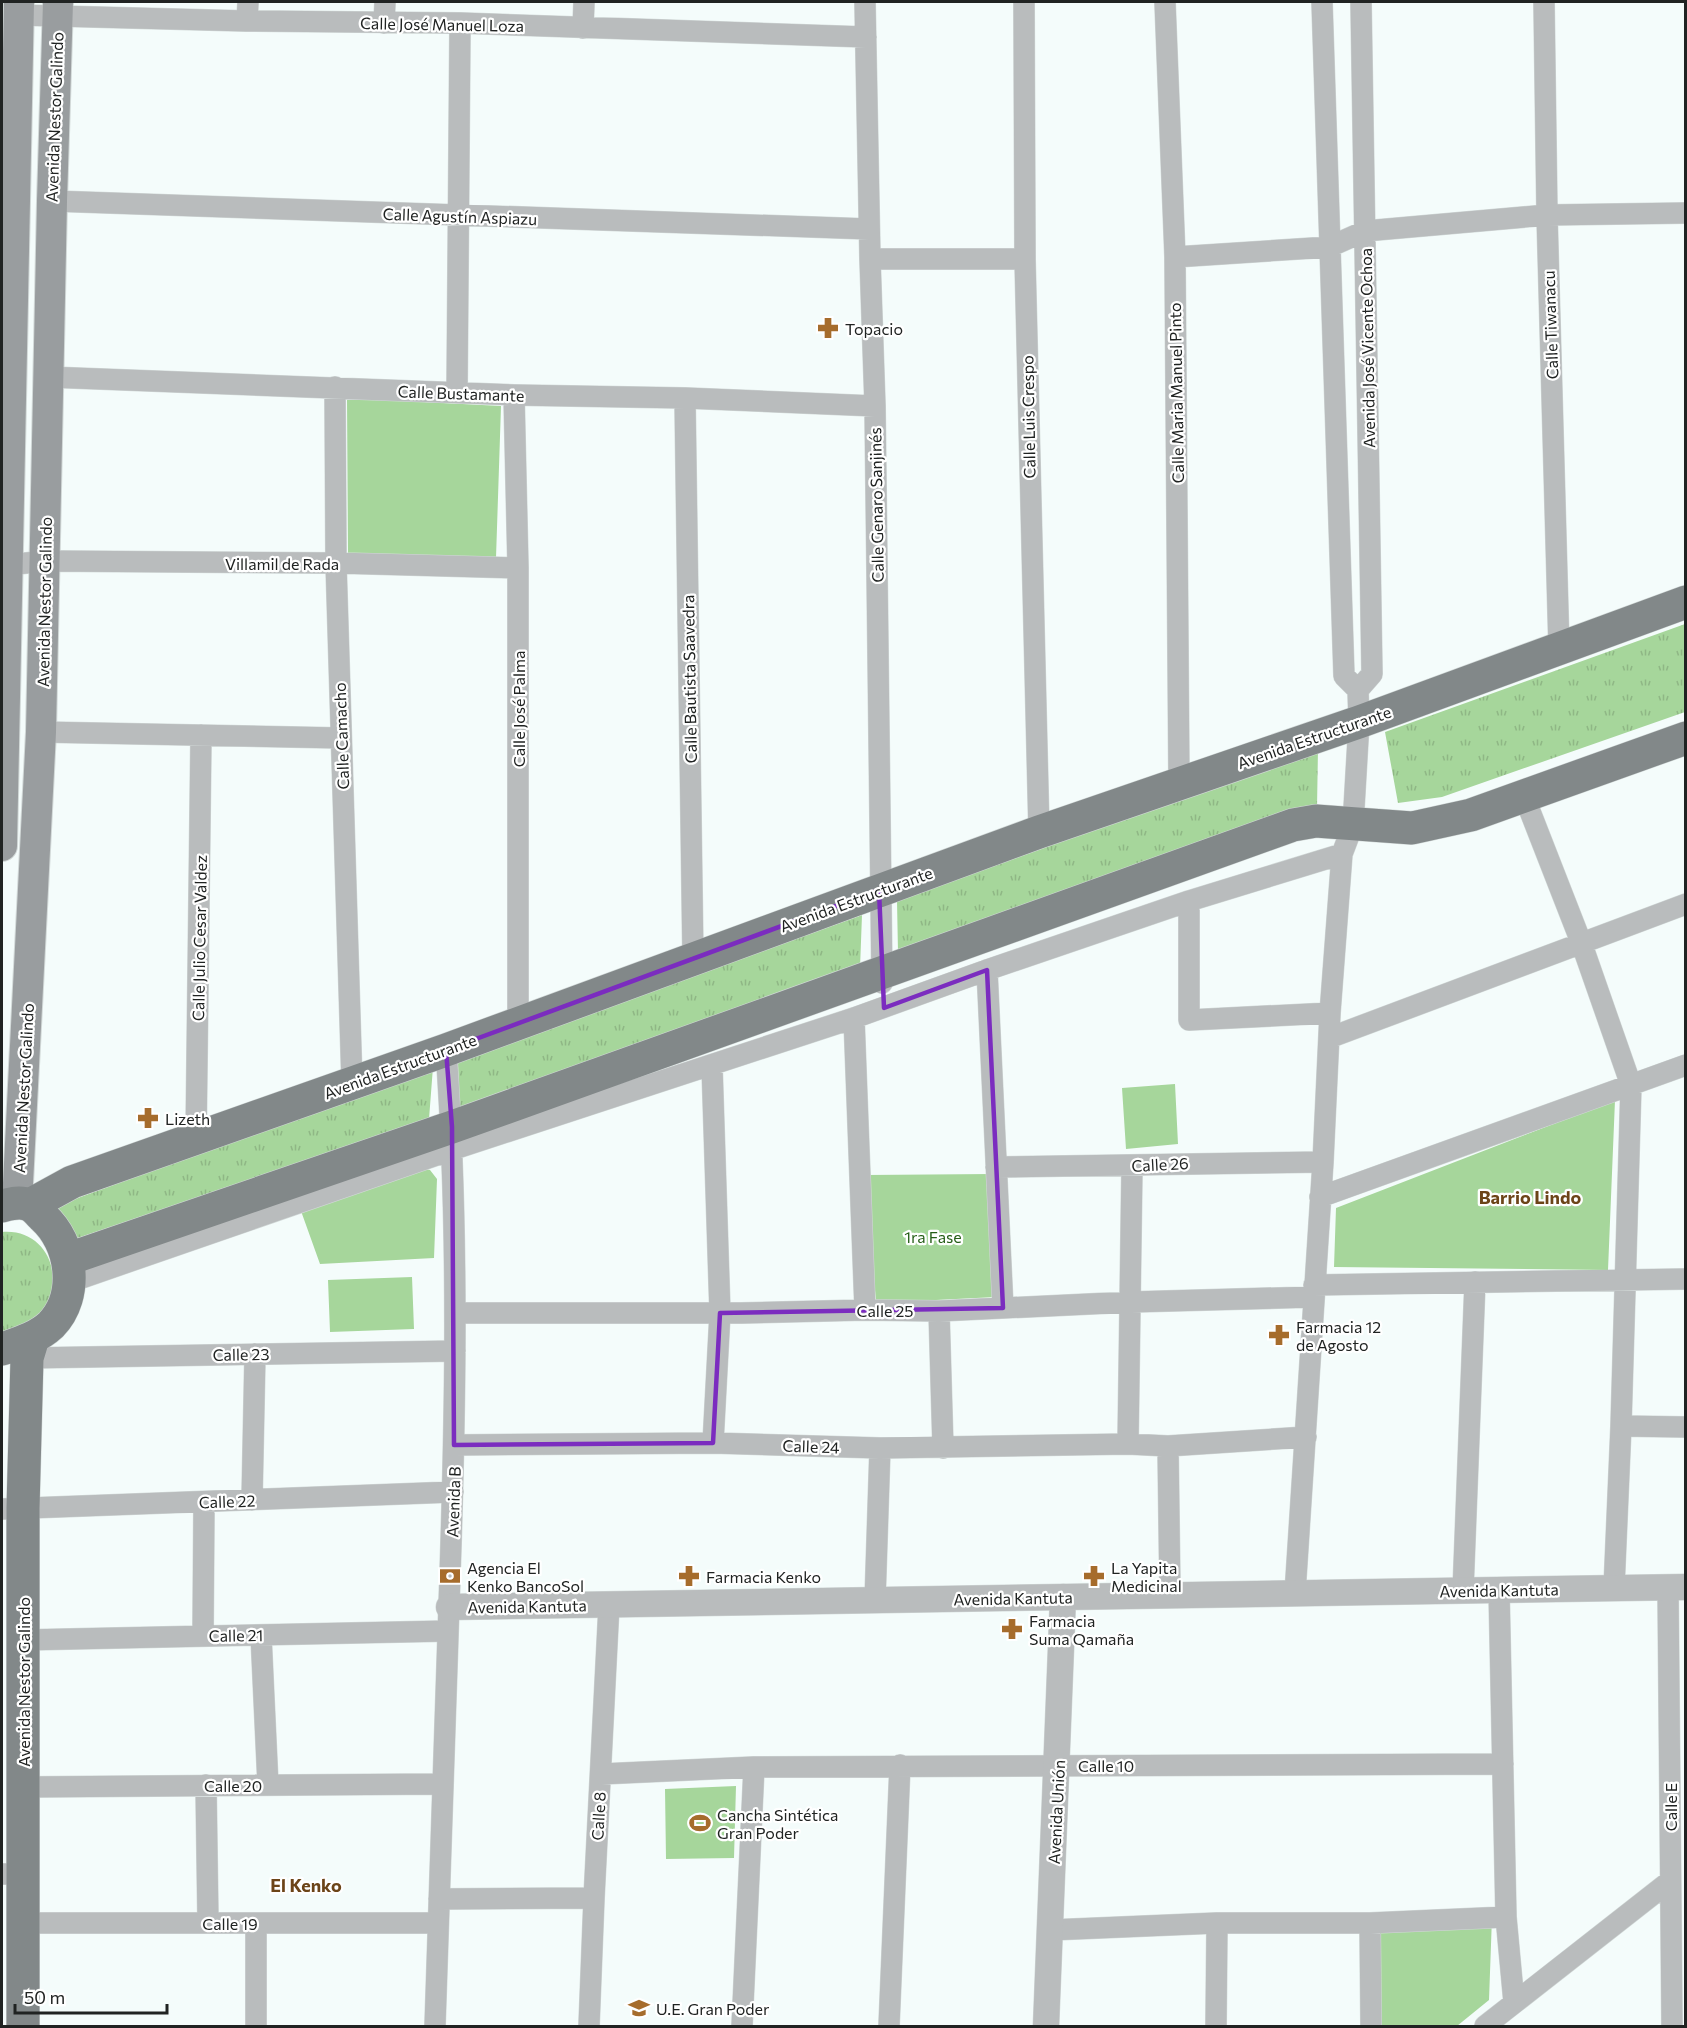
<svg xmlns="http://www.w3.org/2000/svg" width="1687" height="2028" viewBox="0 0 1687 2028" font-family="Commissioner,sans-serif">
<defs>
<pattern id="grass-tufts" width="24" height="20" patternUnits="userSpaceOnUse" patternTransform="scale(1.5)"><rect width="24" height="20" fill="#a6d69b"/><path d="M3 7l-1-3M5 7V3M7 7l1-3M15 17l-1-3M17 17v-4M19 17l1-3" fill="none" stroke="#8fb785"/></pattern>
</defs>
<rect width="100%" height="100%" fill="#f4fcfb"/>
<path fill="url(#grass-tufts)" d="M1685 624V712L1442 797 1398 803 1385 732Z
M1318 749 1317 808 898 953 897 901Z
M862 915 860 968 459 1108 458 1061Z
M433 1067 429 1119 75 1239 48 1209Z
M2 1232C47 1228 68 1279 41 1313 31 1325 16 1329 2 1336Z"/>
<path fill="#a6d69b" d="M347 398 501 406 496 558 348 553Z
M1175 1084 1178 1144 1126 1149 1122 1088Z
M1615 1100 1608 1270 1334 1267 1336 1208Z
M421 1168 430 1170 437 1179 434 1258 320 1264 301 1211Z
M992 1174 996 1297 876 1303 866 1175Z
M412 1277 414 1329 330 1332 328 1280Z
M736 1786 734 1858 666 1859 665 1789Z
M1492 1917 1489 2000 1457 2026H1380V1932Z"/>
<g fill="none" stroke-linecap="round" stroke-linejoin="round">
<defs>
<path id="minor" d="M865 2 870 259 875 406 882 983
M1024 2 1025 259 1039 832
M1165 2 1175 257 1179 785
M1544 2 1547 215 1559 649
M18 15 247 21 460 23 866 37
M247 21 248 2
M384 23 385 2
M583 28 584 2
M52 201 869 229
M1175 257 1329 247 1365 231 1547 215 1686 213
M870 259H1025
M48 377 514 395 685 398 875 406
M335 387 336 563 352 1084
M457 393 460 23
M514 395 518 568V1023
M685 398 693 960
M7 565 46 561 336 563 518 568
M1358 690 1372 674 1361 2
M41 732 341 738
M1524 796 1581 942 1631 1085 1621 1426 1614 1588
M1189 901V1020L1330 1013
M987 970 1003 1308
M854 1018 865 1310
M1329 1038 1686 904
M712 1066 720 1313 713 1443
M196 1140 201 735
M996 1167 1323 1162
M1320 1197 1686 1065
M70 1282 451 1150 854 1018 987 970 1189 901 1342 854
M1314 1285 1686 1279
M939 1311 943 1448
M455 1313H741L865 1310 939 1311 1131 1302 1313 1297
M27 1358 455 1351
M1621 1426 1686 1427
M1128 1444 1132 1166
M454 1445 713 1443 880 1448 1128 1444 1168 1446
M252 1500 255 1354
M2 1509 453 1492
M1668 1587 1672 2026
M1499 1590 1506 1917 1514 2003
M1463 1591 1475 1282
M1295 1593 1323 1162 1330 1013 1342 854 1353 825 1359 722 1358 690 1344 676 1322 2
M1170 1595 1168 1446 1306 1437
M875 1601 880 1448
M261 1635 268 1785
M203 1636 204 1502
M23 1640 448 1631
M601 1774 754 1767 1503 1764
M206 1785 208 1923
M23 1787 443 1784
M2 1874H23
M439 1899 594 1898
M23 1923H438
M1370 1923 1371 2026
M1050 1930 1217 1923H1370L1506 1917
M256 2026V1923
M435 2026C439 1896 444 1765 448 1634 455 1439 460 1244 446 1050
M589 2026 594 1898 609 1605
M742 2026 754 1767
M889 2026 900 1765
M1216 2026 1217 1923
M1485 2026 1670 1881"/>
<path id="tertiary" d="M449 1607 1686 1587
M1046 2026 1063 1597"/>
<path id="secondary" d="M2 846 19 2
M17 1203 41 732 52 201 58 2"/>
<path id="primary" d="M30 1205 72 1182 446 1050 1039 832 1359 722 1686 602
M2 1206C10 1204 20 1201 29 1205 34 1207 39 1213 43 1217 72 1243 80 1295 51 1325 37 1338 19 1343 2 1349
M68 1259 452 1127 1293 825 1316 821 1412 828 1471 815 1686 738
M23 2026V1508L27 1358 33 1338"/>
</defs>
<use href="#minor" stroke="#d2d9d8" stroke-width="22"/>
<use href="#tertiary" stroke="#d2d9d8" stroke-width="27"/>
<use href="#secondary" stroke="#d2d9d8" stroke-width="32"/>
<use href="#primary" stroke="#d2d9d8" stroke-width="34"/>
<use href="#minor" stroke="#b9bcbd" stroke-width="21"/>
<use href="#tertiary" stroke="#b9bcbd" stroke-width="26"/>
<use href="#secondary" stroke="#999d9f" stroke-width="30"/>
<use href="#primary" stroke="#828889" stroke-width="33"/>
</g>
<path fill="none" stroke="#7b2cbf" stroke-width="4.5" stroke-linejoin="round" d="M879 890 884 1008 987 970 1003 1308 720 1313 713 1443 454 1445 452 1127 446 1050Z"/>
<defs>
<symbol id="pharmacy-bare" viewBox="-9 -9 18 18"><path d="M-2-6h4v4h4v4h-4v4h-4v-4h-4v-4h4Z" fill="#a66c2c" stroke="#fff" stroke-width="2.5" paint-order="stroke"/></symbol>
<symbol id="bank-bare" viewBox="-9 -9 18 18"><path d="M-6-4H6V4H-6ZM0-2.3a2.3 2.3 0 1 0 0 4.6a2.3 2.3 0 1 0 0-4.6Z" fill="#a66c2c" stroke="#fff" stroke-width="2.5" paint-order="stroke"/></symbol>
<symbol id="stadium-bare" viewBox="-9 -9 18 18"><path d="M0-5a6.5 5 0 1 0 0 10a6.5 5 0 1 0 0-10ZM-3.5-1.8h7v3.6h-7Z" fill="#a66c2c" stroke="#fff" stroke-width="2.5" paint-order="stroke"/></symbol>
<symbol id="school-bare" viewBox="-9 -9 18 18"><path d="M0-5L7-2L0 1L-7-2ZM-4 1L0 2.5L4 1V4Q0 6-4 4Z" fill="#a66c2c" stroke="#fff" stroke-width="2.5" paint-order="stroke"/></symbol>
</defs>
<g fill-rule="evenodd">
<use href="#pharmacy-bare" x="813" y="313" width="30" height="30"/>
<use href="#pharmacy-bare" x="133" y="1103" width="30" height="30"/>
<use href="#pharmacy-bare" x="1264" y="1320" width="30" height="30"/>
<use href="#bank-bare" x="435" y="1561" width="30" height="30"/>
<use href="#pharmacy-bare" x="674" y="1561" width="30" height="30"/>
<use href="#pharmacy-bare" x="1079" y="1561" width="30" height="30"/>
<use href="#pharmacy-bare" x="997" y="1614" width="30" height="30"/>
<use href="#stadium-bare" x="685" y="1808" width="30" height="30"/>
<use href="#school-bare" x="624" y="1993" width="30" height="30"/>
</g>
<g text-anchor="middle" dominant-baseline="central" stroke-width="4.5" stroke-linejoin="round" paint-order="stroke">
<g font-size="16" fill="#202322" stroke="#fff">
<text transform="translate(442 24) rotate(1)">Calle José Manuel Loza</text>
<text transform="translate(54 117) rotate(-88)">Avenida Nestor Galindo</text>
<text transform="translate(460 216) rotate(2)">Calle Agustín Aspiazu</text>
<text transform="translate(1550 325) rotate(-92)">Calle Tiwanacu</text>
<text transform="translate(1367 348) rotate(-91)">Avenida José Vicente Ochoa</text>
<text transform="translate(461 393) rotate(2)">Calle Bustamante</text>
<text transform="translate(1176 393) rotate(-91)">Calle Maria Manuel Pinto</text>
<text transform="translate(1028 417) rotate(-91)">Calle Luis Crespo</text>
<text transform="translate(876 505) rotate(-91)">Calle Genaro Sanjinés</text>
<text x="282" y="563">Villamil de Rada</text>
<text transform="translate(44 602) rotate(-89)">Avenida Nestor Galindo</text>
<text transform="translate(689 679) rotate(-91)">Calle Bautista Saavedra</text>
<text transform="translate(518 709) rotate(-90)">Calle José Palma</text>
<text transform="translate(341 736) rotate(-92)">Calle Camacho</text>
<text transform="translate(1314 737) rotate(-19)">Avenida Estructurante</text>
<text transform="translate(856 899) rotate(-20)">Avenida Estructurante</text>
<text transform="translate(199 938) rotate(-89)">Calle Julio Cesar Valdez</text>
<text transform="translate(400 1066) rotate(-20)">Avenida Estructurante</text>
<text transform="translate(23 1088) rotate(-87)">Avenida Nestor Galindo</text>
<text transform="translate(1160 1164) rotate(-3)">Calle 26</text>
<text x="885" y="1310">Calle 25</text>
<text transform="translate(241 1354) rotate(-1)">Calle 23</text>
<text transform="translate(811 1446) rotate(2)">Calle 24</text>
<text transform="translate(227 1501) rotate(-2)">Calle 22</text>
<text transform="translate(453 1502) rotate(-88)">Avenida B</text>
<text transform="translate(1499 1590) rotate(-1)">Avenida Kantuta</text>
<text transform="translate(1013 1598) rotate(-1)">Avenida Kantuta</text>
<text transform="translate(527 1606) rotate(-1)">Avenida Kantuta</text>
<text transform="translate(236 1635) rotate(-1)">Calle 21</text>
<text transform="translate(23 1682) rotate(-90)">Avenida Nestor Galindo</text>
<text x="1106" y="1765">Calle 10</text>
<text x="233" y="1785">Calle 20</text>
<text transform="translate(1670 1807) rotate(-90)">Calle E</text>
<text transform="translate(1056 1812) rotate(-87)">Avenida Unión</text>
<text transform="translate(598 1816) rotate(-87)">Calle 8</text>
<text x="230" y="1923">Calle 19</text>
</g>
<g font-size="16" fill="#202322" stroke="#fff" text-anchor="start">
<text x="845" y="328">Topacio</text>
<text x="165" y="1118">Lizeth</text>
<text x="1296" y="1326">Farmacia 12<tspan x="1296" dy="18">de Agosto</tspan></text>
<text x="467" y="1567">Agencia El<tspan x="467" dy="18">Kenko BancoSol</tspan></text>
<text x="1111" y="1567">La Yapita<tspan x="1111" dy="18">Medicinal</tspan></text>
<text x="706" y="1576">Farmacia Kenko</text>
<text x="1029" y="1620">Farmacia<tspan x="1029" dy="18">Suma Qamaña</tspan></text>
<text x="717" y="1814">Cancha Sintética<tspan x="717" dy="18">Gran Poder</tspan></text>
<text x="656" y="2008">U.E. Gran Poder</text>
</g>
<g font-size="16" fill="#265f18" stroke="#fff">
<text x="933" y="1236">1ra Fase</text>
</g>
<g font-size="18" font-weight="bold" fill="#6c4418" stroke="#fff">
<text x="1530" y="1197">Barrio Lindo</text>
<text x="306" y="1885">El Kenko</text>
</g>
</g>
<rect width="1687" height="2028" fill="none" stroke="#202322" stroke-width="6"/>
<path d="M15 2004v9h152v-9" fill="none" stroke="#202322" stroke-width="3"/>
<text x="24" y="2004" font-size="18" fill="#202322" stroke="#ffffff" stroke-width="4.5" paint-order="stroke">50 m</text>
</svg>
